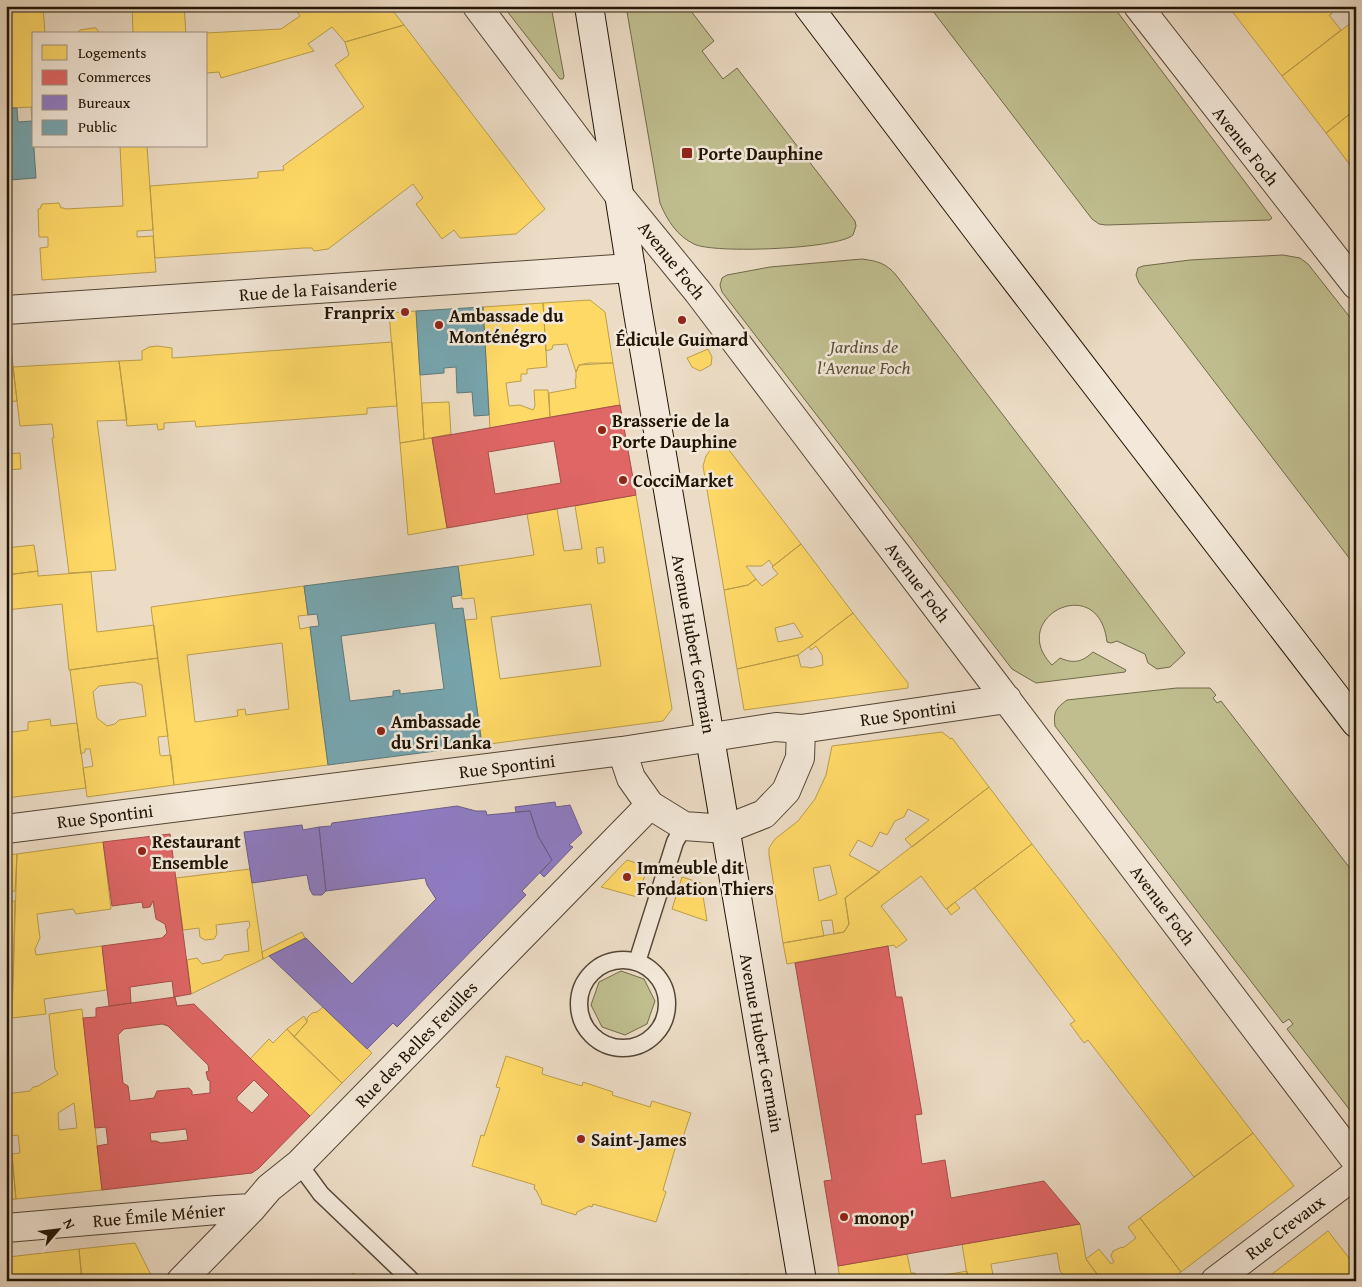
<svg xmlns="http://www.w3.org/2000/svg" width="1362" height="1287" viewBox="0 0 1362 1287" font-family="'Gentium Book Plus',serif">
<rect width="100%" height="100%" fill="#ecdcc5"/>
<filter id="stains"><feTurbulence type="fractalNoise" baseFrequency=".004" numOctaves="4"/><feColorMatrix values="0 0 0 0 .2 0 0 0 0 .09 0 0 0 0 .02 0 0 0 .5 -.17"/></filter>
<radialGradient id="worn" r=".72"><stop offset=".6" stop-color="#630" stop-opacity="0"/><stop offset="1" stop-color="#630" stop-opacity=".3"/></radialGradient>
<path fill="#c0be8f" stroke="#70694a" d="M503 6H551L564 76 563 79H560Z
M626 6H687L714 41 702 51 723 79 737 68 855 221 856 226 853 235C838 249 713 254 694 244 677 236 667 220 660 203Z
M929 6H1113L1272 218 1270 220 1106 225 1099 224 1092 219Z
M1283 255 1300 258 1308 264 1356 325V567L1139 283 1136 275 1138 268 1143 266 1190 260Z
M862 259C877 261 886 263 896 275L1185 653 1170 667 1157 669 1148 663 1145 654 1117 641 1111 643 1107 642C1099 570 1006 618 1052 665L1060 658C1074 664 1082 662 1093 652L1126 670 1125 672 1036 683 1012 669 722 292 720 285 722 278 727 275 770 267Z
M1177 688H1210L1216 695 1213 698 1217 703 1221 701 1356 876V1118L1287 1029 1293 1024 1289 1019 1283 1023 1055 726C1053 712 1056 708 1067 700Z
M621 971 644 979 655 1001 647 1024 625 1035 602 1027 591 1005 599 982Z"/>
<path fill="#ffd966" stroke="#bc9e49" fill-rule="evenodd" d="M6 6H43L45 34H34V107L6 108Z
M132 6H184L186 34H133Z
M293 6H389L404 25 345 42 332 27 308 44 314 51 221 78 219 72 206 73V34H187L281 29 300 16Z
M1228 6H1326L1332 14 1329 15 1341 30 1282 76Z
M1356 19V42L1351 45 1356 51V109L1326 133 1282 76Z
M404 25 545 209 516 234 460 238 454 230 442 239 416 204 423 198 413 184 328 249 314 251 312 248H304L155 258 150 186 258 178V172L284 170 283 166 364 107 335 65 349 55 345 42Z
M93 28H96L100 34H77L80 30Z
M31 107H34V132H33Z
M1356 109V173L1326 133Z
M120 146H147L153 230 137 231V237L153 236 156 272 42 280 40 248 48 247V237H39L38 209H40L42 204 59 203 61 208H64L65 209 123 206Z
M590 300 605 312 613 363 579 365 576 372 567 344 553 345 552 349 546 351 543 303Z
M543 303 547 367 527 369V374H521V381L506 383 509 406 520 405 533 410 535 406 534 390H548L550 417 490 428 483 307Z
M416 311 424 439 400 443 389 313Z
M6 339H10L17 401 6 402Z
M392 342 397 406 367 408V414L196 427 195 421 164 423V429L158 430 157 424 127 426 119 361 142 360V351L149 347 157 346 172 348V358Z
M708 349 712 357 711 365 700 371 692 367 687 358Z
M119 361 127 420 97 421 116 570 69 573 52 438H54L52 424 20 426 13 367Z
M588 363H613L620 405 550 417 549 393 576 388 575 380 576 379V372L579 365Z
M449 402 451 434 424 439 422 403Z
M432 438 447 528 408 535 400 443Z
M716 446 725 447 729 450 801 544 773 566 769 560 762 566H746L756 579 748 585 724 590 703 466 706 456 712 448Z
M20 453 21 469 6 470V454Z
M636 495 672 709 663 721 482 745 465 620 477 619 474 598 462 599 458 566 534 555 527 514 557 509 564 551 582 549 575 506ZM603 547 605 562 598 564 596 548ZM591 604 601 666 500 679 491 617Z
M801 544 853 613 798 655 737 669 724 590 748 585 756 579 762 586 778 574 772 567ZM794 623 803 637 778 642 775 628Z
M34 545 38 571 6 575V548Z
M38 571V576L91 572 97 632 154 625 158 658 69 670 62 604 6 610V575Z
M304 586 308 615 298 616 300 629 310 627 328 765 174 785 151 607ZM282 643 289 709 246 715 245 709 237 710 238 716 195 722 187 655Z
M853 613 908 683V688L744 710 737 669 798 655 801 667H807L811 668 823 665 822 655 816 646 811 650 809 647Z
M158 658 168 736 158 737 160 755 162 756 171 755 174 785 87 797 83 768 93 766 90 749H85V752L81 754 70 670ZM134 682 142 685 146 716 119 720 115 724 107 726 97 718 93 692 99 686Z
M50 719 51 726 77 723 86 788 6 798V733L28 730V722Z
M942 732 951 739 952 738 989 787 912 847 905 839 929 820 908 809 904 817 895 821 887 835 880 832 872 847 858 840 849 855 880 872 845 898 849 924 844 932 834 934 832 920 821 921 824 936 783 943 769 855V848L775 839 798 821 815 799 826 775 832 746ZM830 865 837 894 819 901 813 868Z
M989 787 1032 844 946 909 921 876 881 906 907 940 896 948 894 945 787 964 783 943 844 932 849 924 845 898Z
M103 842 111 909 76 914 73 909 37 914 40 938 35 949 36 955 102 946 107 990 44 999 46 1014 12 1018 17 854Z
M1032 844 1253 1133 1194 1177 1088 1040 1084 1043 1070 1024 1075 1021 974 888Z
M17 854 15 891 6 892V855Z
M627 860 648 867 637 897 601 887Z
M250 869 263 959 191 994 187 960 197 958 202 964 221 960 225 955 249 951 247 930 250 926 249 921 216 925 217 934 214 939 205 940 200 937 199 928 183 930 176 878Z
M682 877 701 883 707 921 672 909Z
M15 901 12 1004 6 1005V902Z
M955 902 960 908 951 915 947 909Z
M302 932 305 938 263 959 262 952Z
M323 1007 372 1053 342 1083 294 1037 307 1022V1018L312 1013 317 1012Z
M82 1009 102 1190 16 1199 12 1154 20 1153 18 1135 10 1136 6 1094 30 1091 33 1087 38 1086 58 1074 55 1069 49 1014ZM74 1103 77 1128 59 1130 58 1113Z
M304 1016 307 1022 294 1037 287 1029Z
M287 1029 342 1083 310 1116 250 1059 269 1039 273 1043Z
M506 1056 543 1068 542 1074 582 1086 583 1082 613 1092 612 1095 650 1107 652 1101 691 1113 681 1143 677 1142 663 1190 666 1192 656 1222 593 1204 592 1207 589 1206 577 1212 576 1215 541 1204 542 1202 536 1190 534 1189 535 1185 472 1166 481 1135 484 1136 500 1088 496 1087Z
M6 1115 10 1136 16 1199 6 1200Z
M1253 1133 1294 1186 1181 1272 1140 1218Z
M1140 1218 1181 1272 1170 1281H1102L1086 1259 1099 1249 1111 1264 1114 1262 1111 1256 1113 1251 1122 1247 1123 1248 1136 1238 1128 1227Z
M1080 1224 1086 1259 1102 1281H1068L1060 1271 1057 1253 991 1264 994 1281H968L962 1244Z
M1328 1231 1356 1267V1281H1263Z
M135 1243 152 1277 149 1281H82L79 1249Z
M79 1249 82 1281H11L8 1257Z
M907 1254 911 1273H915L917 1280 967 1271 968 1281H840L838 1266Z
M6 1257H8L11 1281H6Z
M353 1273 361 1281H345Z
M748 1274 749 1281H714L718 1279Z"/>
<path fill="#e06666" stroke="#a64d49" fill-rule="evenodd" d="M620 405 636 495 447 528 432 438ZM554 441 561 483 495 494 488 452Z
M170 834 191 994 174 997 172 981 130 987 131 1003 109 1006 102 946 162 938 167 933 165 924 156 919 153 901 150 907 143 908 142 902 112 906 103 842Z
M888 946 896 997H902L922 1114 915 1115 922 1164 945 1160 951 1198 1044 1181 1080 1224 838 1266 824 1181 832 1180 795 963Z
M175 997 177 1006 194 1004 310 1116 259 1168 252 1173 102 1190 97 1146 108 1144 106 1127 95 1128 83 1018 96 1017V1008ZM162 1024 168 1026 208 1065 209 1071 206 1072 208 1080 210 1081V1093L192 1095V1091L189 1088 157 1091 154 1098 130 1101 128 1086 123 1083 118 1035 124 1029ZM254 1080 269 1095 252 1113 237 1100V1097ZM186 1129 188 1140 161 1143 156 1141H151L150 1133Z"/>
<path fill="#8e7cc3" stroke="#6d5d8a" d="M555 802 556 807 570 805 582 833 569 845 573 847 544 877 540 873 552 860 538 836 530 811 516 812 515 807Z
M457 806 476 811H486L487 815 530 811 538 836 552 860 522 891 526 895 397 1027 393 1023 367 1049 269 956 306 938 352 984 436 899 427 885 425 878 326 891 319 827 331 826 332 823Z
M302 825 303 830 319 827 326 891 322 895H313L310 890 307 875 252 883 244 832Z"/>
<path fill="#76a5af" stroke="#5c7a7c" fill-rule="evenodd" d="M6 108H17L18 122 32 121 36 178 10 180V183H6Z
M483 307 489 415 474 416 472 392 457 393 456 367 444 368V373L420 375 416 311Z
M458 566 462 595 451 597 453 609 463 608 482 745 328 765 310 627 319 626 317 614 308 615 304 586ZM435 623 444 689 400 694V690L393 691V696L350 701 341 636Z"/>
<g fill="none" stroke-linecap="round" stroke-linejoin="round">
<defs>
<path id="lane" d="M579 1004a44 44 0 1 1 88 0a44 44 0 1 1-88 0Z
M637 962 675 842 684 826
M299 1164 321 1194 412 1281"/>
<path id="street" d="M477 6 618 194 698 292 1356 1161
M1138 6 1356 285
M6 310 631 268
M622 751 631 778 650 805 684 826 726 829 764 814 786 791 800 758 801 729
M6 829 622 751 776 727 801 729 1007 699
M6 1228 217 1210 252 1208
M181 1281 252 1208 269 1188 299 1164 650 805
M1215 1281 1356 1174"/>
<path id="secondary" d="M589 6 637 307 802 1281
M808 6 988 244 1356 723"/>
</defs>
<use href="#lane" stroke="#534635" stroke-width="19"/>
<use href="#street" stroke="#534635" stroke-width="30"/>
<use href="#secondary" stroke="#201405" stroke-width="30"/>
<use href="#lane" stroke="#f3e8d9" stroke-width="16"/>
<use href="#street" stroke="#f3e8d9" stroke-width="28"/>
<use href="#secondary" stroke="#f3e8d9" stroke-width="28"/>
</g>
<g fill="#8f2418" stroke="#f3e8d9" stroke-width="2">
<rect x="681" y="147" width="12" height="12" rx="2.5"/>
<circle cx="405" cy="312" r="5"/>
<circle cx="682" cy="320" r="5"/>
<circle cx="439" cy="325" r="5"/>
<circle cx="602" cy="430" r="5"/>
<circle cx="623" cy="480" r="5"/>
<circle cx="381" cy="731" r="5"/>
<circle cx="142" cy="851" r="5"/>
<circle cx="627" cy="877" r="5"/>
<circle cx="581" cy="1139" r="5"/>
<circle cx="844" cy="1217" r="5"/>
</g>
<g text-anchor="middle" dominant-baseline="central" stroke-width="5" stroke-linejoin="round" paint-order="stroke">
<g font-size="18" fill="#201405" stroke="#f3e8d9">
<text transform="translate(1246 146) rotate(52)">Avenue Foch</text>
<text transform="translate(672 260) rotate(51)">Avenue Foch</text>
<text transform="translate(318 289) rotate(-4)">Rue de la Faisanderie</text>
<text transform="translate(918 582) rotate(53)">Avenue Foch</text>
<text transform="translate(694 644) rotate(80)">Avenue Hubert Germain</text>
<text transform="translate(908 713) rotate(-8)">Rue Spontini</text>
<text transform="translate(507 766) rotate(-7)">Rue Spontini</text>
<text transform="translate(105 816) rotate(-7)">Rue Spontini</text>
<text transform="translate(1163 905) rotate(53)">Avenue Foch</text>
<text transform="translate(762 1043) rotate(80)">Avenue Hubert Germain</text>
<text transform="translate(416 1044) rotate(-46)">Rue des Belles Feuilles</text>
<text transform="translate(159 1215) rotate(-5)">Rue Émile Ménier</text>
<text transform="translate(1285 1227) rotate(-37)">Rue Crevaux</text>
</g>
<g font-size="18" font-weight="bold" fill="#201405" stroke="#f3e8d9" text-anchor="start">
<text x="698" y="153">Porte Dauphine</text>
<text x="395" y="312" text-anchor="end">Franprix</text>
<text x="449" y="315">Ambassade du<tspan x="449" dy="21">Monténégro</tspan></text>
<text x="682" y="339" text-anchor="middle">Édicule Guimard</text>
<text x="612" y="420">Brasserie de la<tspan x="612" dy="21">Porte Dauphine</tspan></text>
<text x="633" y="480">CocciMarket</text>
<text x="391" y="721">Ambassade<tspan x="391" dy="21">du Sri Lanka</tspan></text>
<text x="152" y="841">Restaurant<tspan x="152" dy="21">Ensemble</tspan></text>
<text x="637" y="867">Immeuble dit<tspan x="637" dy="21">Fondation Thiers</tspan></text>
<text x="591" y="1139">Saint-James</text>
<text x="854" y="1217">monop'</text>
</g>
<g font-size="18" font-style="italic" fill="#585035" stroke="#f3e8d9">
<text x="864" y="346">Jardins de<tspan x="864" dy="21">l'Avenue Foch</tspan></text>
</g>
</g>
<rect width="1362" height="1287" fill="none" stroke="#ecdcc5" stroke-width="25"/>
<rect x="8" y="8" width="1347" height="1272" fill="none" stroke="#201405" stroke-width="2.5"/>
<rect x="12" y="12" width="1337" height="1262" fill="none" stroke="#201405"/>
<rect x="32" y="32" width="175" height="115" fill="#f3e8d9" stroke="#9f9384"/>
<rect x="42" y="45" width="25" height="15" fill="#ffd966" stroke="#9f9384"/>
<text x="78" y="58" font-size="15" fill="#201405">Logements</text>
<rect x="42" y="70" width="25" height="15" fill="#e06666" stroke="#9f9384"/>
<text x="78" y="82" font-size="15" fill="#201405">Commerces</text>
<rect x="42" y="95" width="25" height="15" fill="#8e7cc3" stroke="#9f9384"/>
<text x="78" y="108" font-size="15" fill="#201405">Bureaux</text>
<rect x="42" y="120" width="25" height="15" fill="#76a5af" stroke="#9f9384"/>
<text x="78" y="132" font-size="15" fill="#201405">Public</text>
<g transform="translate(58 1230) rotate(62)" stroke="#f3e8d9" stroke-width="4" paint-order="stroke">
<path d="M0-4L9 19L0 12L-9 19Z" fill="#201405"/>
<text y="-8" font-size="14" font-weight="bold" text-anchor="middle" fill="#201405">N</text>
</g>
<rect width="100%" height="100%" filter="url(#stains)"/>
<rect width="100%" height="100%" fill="url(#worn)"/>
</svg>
